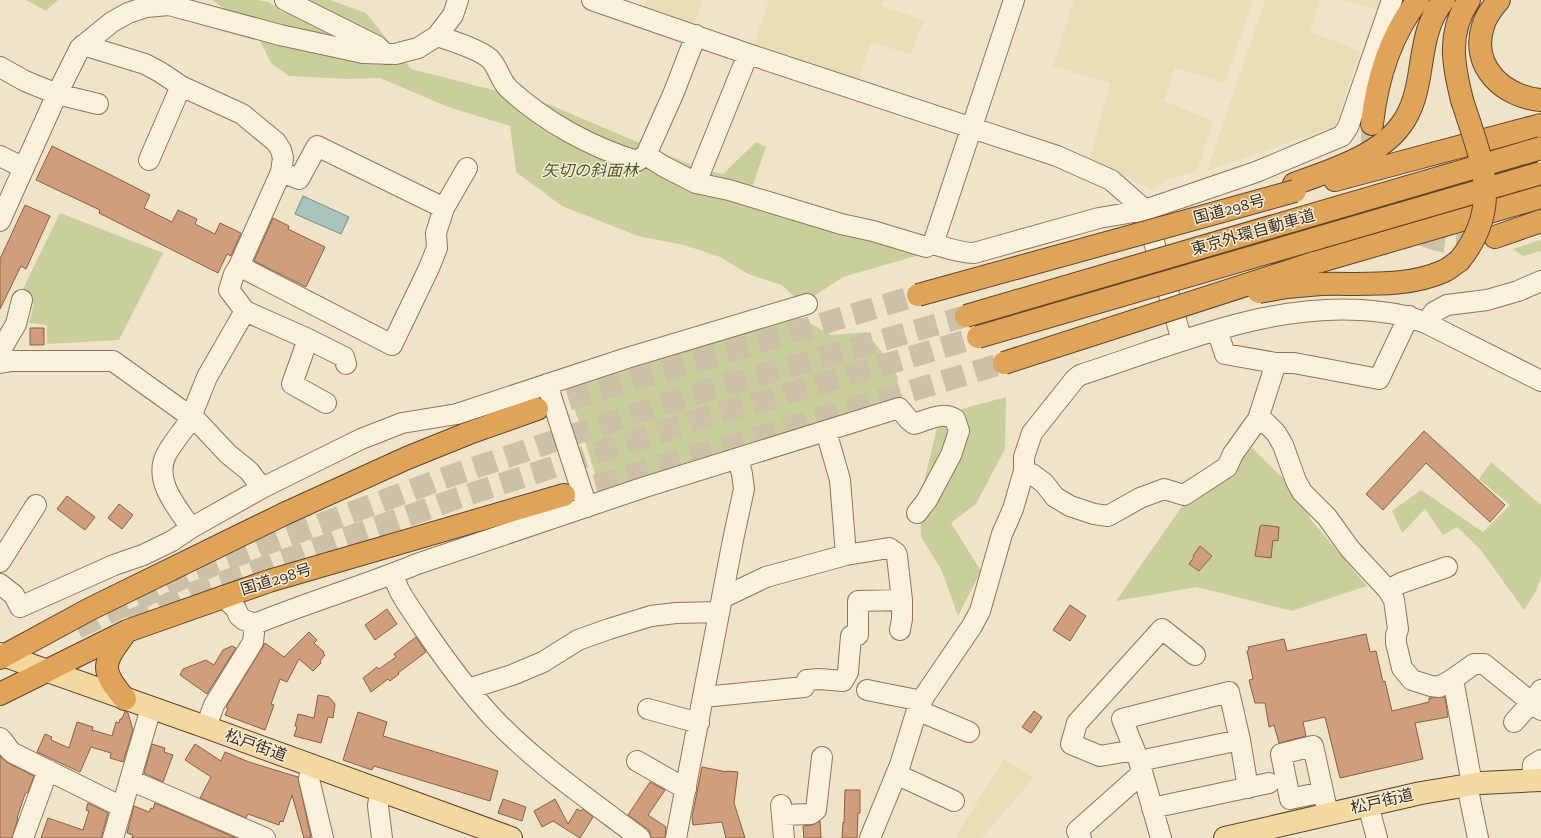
<svg xmlns="http://www.w3.org/2000/svg" width="1541" height="838" viewBox="0 0 1541 838" font-family="'Zilla Slab','Noto Sans JP',serif">
<rect width="100%" height="100%" fill="#f0e4c8"/>
<path fill="#e6deb5" d="M646 0H703L693 25 643 9Z
M769 0H883L881 6 924 20 911 54 871 43 858 81 753 47Z
M1074 0H1253L1225 83 1175 68 1164 101 1213 121 1197 171 1170 178 1151 190 1090 158 1110 83 1053 66Z
M1265 0H1320L1310 32 1360 51 1335 126 1207 171Z
M1345 0H1383L1379 10Z
M1004 759 1034 777 982 838H958L956 836Z"/>
<path fill="#c9cf9b" d="M26 0H58L46 11Z
M212 0H258L269 2 282 12 310 0H330L366 13 411 69 548 104 701 169 723 174 756 142 766 147 748 199 930 252 843 277 802 304 782 285 748 274 720 257 684 245 638 236 562 206 516 172 510 126 448 107 380 78 347 79 289 76 271 63 256 32Z
M60 213 163 253 119 340 47 344V325L29 323 34 304 19 297Z
M1541 240V251L1523 256 1513 249Z
M796 315 831 335 866 332 887 358 898 378 894 403 663 470 626 486 601 493 567 385Z
M1006 397 1005 449 976 504 951 523 981 571 958 616 941 569 921 537 920 499 940 415Z
M1252 448 1290 485 1312 521 1367 586 1292 611 1197 587 1116 601 1185 502 1231 470Z
M1491 462 1541 505V576L1536 591 1524 610 1480 549 1457 527 1443 535 1425 509 1402 533 1392 511 1421 490 1483 532 1510 505 1479 479Z"/>
<path fill="#a9c4bc" stroke="#6f938a" d="M303 196 349 217 341 234 295 214Z"/>
<path fill="#cf9f7d" stroke="#8d5f41" d="M52 146 109 174 150 195 144 208 172 222 178 210 197 219 195 224 215 234 220 223 241 233 231 256 227 254 218 273 99 213 100 210 36 180Z
M25 205 50 216 26 269 21 266 0 309V259Z
M273 218 289 226 288 229 325 247 306 287 254 261Z
M30 328H44V345H30Z
M1424 431 1505 505 1490 522 1426 463 1383 510 1366 494Z
M67 496 95 517 85 530 57 509Z
M119 504 133 515 122 529 108 518Z
M1262 525 1279 527 1278 541 1273 540 1271 558 1255 556 1260 526Z
M1200 546 1212 556 1199 571 1189 564 1194 557 1193 556Z
M1070 605 1086 616 1070 641 1053 630Z
M387 609 397 624 375 640 365 625Z
M309 632 317 640 314 643 324 652 323 653 325 655 320 661 321 663 313 671 299 659 287 682 280 679 271 704 274 705 265 730 225 715 228 708 226 707 265 643 284 657Z
M1366 634 1370 652 1376 651 1383 682 1385 681 1392 711 1429 702V698L1445 697 1448 717 1415 723 1423 759 1340 778 1325 717 1303 722 1306 736 1279 743 1274 725 1269 727 1265 703H1255L1249 680 1253 679 1247 651 1249 650 1248 647 1284 639 1287 651Z
M416 637 426 652 398 673 399 674 390 681 388 679 371 692 363 678 377 667 379 669 396 657 394 654Z
M232 646 236 648 207 694 180 675 183 669 206 660 214 665 223 650Z
M318 695 329 697 335 704 333 718 328 717 321 743 294 736 297 727 295 726 298 714 314 718Z
M125 711 128 713 133 730 123 762 110 758 111 753 91 747 80 772 37 752 45 734 52 737 51 740 69 748 77 722 93 727 92 730 112 736 116 722 119 723 120 719H122Z
M1034 711 1042 717 1031 733 1022 727Z
M358 712 387 722 383 736 498 771 490 801 374 766 372 770 343 760Z
M152 744 165 748 164 752 173 755 163 782 144 773Z
M195 744 221 761 225 752 249 762 298 777 311 838H304L292 795 283 822 280 821 279 825 248 814 246 818 200 798 211 777 185 760Z
M0 756 8 763 34 776 28 792 25 794 17 818H18L12 838H0Z
M702 767 727 772V771L738 772 734 803 745 838H726L722 822 693 825 692 817Z
M650 782 665 790 648 815 666 827 665 838H651L649 830 628 815Z
M845 790H860V813H858L857 838H842L843 822 844 823Z
M503 799 526 807 522 821 498 813Z
M555 799 568 824 577 809 581 811 583 809 593 817 580 838 553 821 542 827 534 811Z
M88 803 108 813 101 838H41L48 818 83 830 89 811 86 810Z
M155 803 236 838H132L133 835 127 833 134 806 149 812 151 808 153 809Z
M820 821 821 838H804L803 826 812 825Z"/>
<g fill="none" stroke-linecap="round" stroke-linejoin="round">
<path stroke="#ccc0a6" stroke-width="22" stroke-dasharray="22 11" stroke-linecap="butt" d="M1372 124C1372 168 1376 214 1420 234 1441 244 1466 244 1488 238
M537 409 918 295
M564 495 1004 363
M130 621 192 593 458 498 701 419 978 337
M77 628 187 576 261 546 447 477 688 396 966 316"/>
<defs>
<path id="minor" d="M285 0 377 46 385 54
M592 0 748 54 1057 156 1111 180 1145 210 1182 341
M1014 0 933 244C947 248 960 253 974 253L1099 218 1145 210 1256 172 1342 136 1348 127 1392 0
M437 36C452 41 479 49 490 59 498 67 500 80 508 88 544 121 590 147 637 161L646 155 663 166 696 183 729 190 841 224 873 231 926 247 933 244
M83 45 145 64 160 72 181 86 242 114 276 142 281 150 283 158 281 172 239 266 234 274 229 290 245 311 207 377 191 417
M0 67 25 81 57 94 98 104
M646 155 674 92 696 35
M0 156 24 168
M149 160 181 86
M281 172 299 179 317 146 444 208
M696 183 748 54
M0 221 57 94 80 48 112 22 128 13 146 7 169 5 280 35 363 53 395 54 418 48 437 36 453 15 458 0
M239 266 392 345 429 268 437 248 436 233 444 208 467 168
M245 311 308 339 292 384 326 403
M1409 316 1379 379 1294 363H1276L1258 419 1266 423 1276 433 1283 445 1296 481 1302 492 1327 517 1350 549 1388 590 1394 600 1398 629 1396 635V643L1402 668 1412 680 1431 686 1439 687 1453 679 1472 784
M1426 323 1434 312 1447 305 1487 300 1518 291 1541 281
M1217 330 1225 354 1276 363
M308 339 344 357 346 364
M0 359 2 348 16 324 22 300
M0 363 12 361H113L198 422 228 454 249 471 262 488
M547 384 587 507
M826 431 840 480 846 555
M1024 471 1032 474 1044 483 1055 497 1070 506 1094 514 1108 516 1140 498 1164 489 1184 495 1227 467 1233 454 1258 419
M191 528C177 507 152 480 167 453 174 441 184 429 192 418
M0 562 36 505
M398 572C397 575 396 578 396 581 397 591 414 613 420 623 443 657 466 689 494 719 537 764 590 800 640 838
M0 584 14 595 20 607 114 565 143 555 172 541 191 528 262 488 361 439 402 423 457 414 627 358 807 304
M1388 590 1401 583 1447 567
M223 596 236 609 239 616 244 620 255 624C308 602 364 586 417 564L645 487 899 408 909 420 914 424C928 420 942 411 955 419L959 431 951 455 927 500 917 513
M900 630 902 619V600
M1453 679 1474 664H1484L1541 710
M468 689 512 675 543 662 578 640 609 629 651 616 676 613 719 612
M867 690 922 701
M704 697 804 687 807 680 819 679 843 681 848 672 851 636 858 635V601L902 600 897 556 896 553 889 548 846 555 766 577 722 598
M648 709 699 723
M917 710 969 732
M1514 722 1532 702 1541 690
M206 727 214 705 253 642 255 624
M0 738C6 743 7 749 13 753L122 807
M1134 750 1100 756 1071 744 1077 723 1162 629 1195 655
M637 761 686 789
M1139 761 1240 740
M312 766 309 779 323 838
M896 774 954 801
M130 780 265 838
M1532 780 1533 765 1541 760
M1467 785 1478 838
M380 791 378 806 382 838
M1323 792 1290 799 1281 754 1313 746C1318 769 1323 791 1328 814
M781 805 784 838
M1368 805 1377 838
M1152 808 1269 783
M782 815 811 814 816 810 822 757
M23 838 48 770
M113 838 151 708
M676 838 733 540 744 489 742 474 738 458
M870 838 900 765 917 710 925 695 972 626 980 611 1002 534 1013 509 1024 471V457L1032 433 1075 379 1080 375C1171 346 1264 304 1361 310 1386 312 1404 314 1426 323L1541 381
M1081 838 1077 831 1141 774
M1161 838 1139 761 1122 719 1229 692 1240 740 1248 788"/>
<path id="major" d="M0 654 206 727 511 838
M1225 838 1421 793 1481 783 1541 780"/>
<path id="highway" d="M1499 0C1492 8 1486 16 1483 26 1470 67 1504 97 1541 100
M1462 100C1453 64 1447 33 1469 0
M1372 124C1377 79 1390 36 1418 0
M1335 180 1541 125
M1294 184C1329 171 1379 156 1401 125 1413 109 1417 90 1420 71 1424 45 1427 20 1444 0
M1495 237 1541 221
M1314 263 1541 197
M1321 284C1361 283 1407 288 1444 271 1449 269 1454 264 1459 261
M0 658 90 609 284 514 407 458 469 433 537 409
M0 694 127 631 269 581 564 495
M125 699C98 668 104 662 126 632"/>
</defs>
<use href="#minor" stroke="#8d765c" stroke-width="22"/>
<use href="#major" stroke="#5b4430" stroke-width="24"/>
<use href="#highway" stroke="#5b4430" stroke-width="24"/>
<use href="#minor" stroke="#faf1dc" stroke-width="20"/>
<use href="#major" stroke="#f3d9a0" stroke-width="22"/>
<use href="#highway" stroke="#e0a458" stroke-width="22"/>
<defs>
<path id="highway-bridge" d="M1459 261C1504 206 1481 160 1462 100
M1259 292 1287 287 1321 284
M918 295 1295 191
M966 316 1541 148
M978 337 1541 173
M1004 363 1314 263"/>
</defs>
<use href="#highway-bridge" stroke="#5b4430" stroke-width="24" stroke-linecap="butt"/>
<use href="#highway-bridge" stroke="#e0a458" stroke-width="22"/>
</g>
<g text-anchor="middle" dominant-baseline="central" stroke-width="3" stroke-linejoin="round" paint-order="stroke">
<g font-size="16" font-style="italic" fill="#4d5a26" stroke="#f7eed8">
<text x="590" y="170">矢切の斜面林</text>
</g>
<g font-size="16" fill="#3d2e20" stroke="#f7eed8">
<text transform="translate(1229 209) rotate(-15)">国道298号</text>
<text transform="translate(1253 232) rotate(-16)">東京外環自動車道</text>
<text transform="translate(276 579) rotate(-17)">国道298号</text>
<text transform="translate(256 745) rotate(20)">松戸街道</text>
<text transform="translate(1382 801) rotate(-13)">松戸街道</text>
</g>
</g>
</svg>
